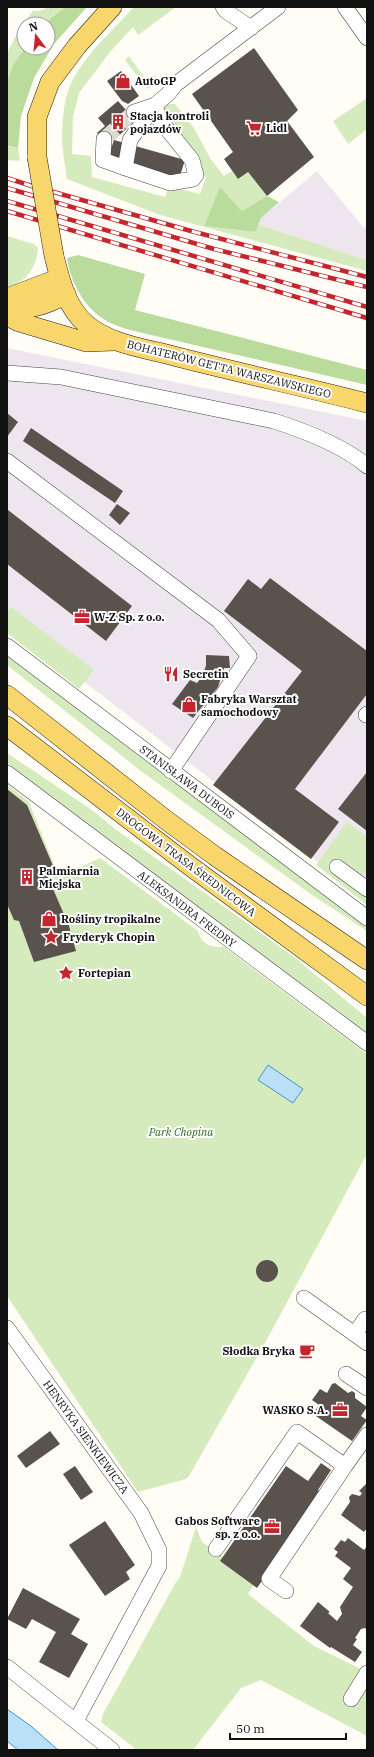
<svg xmlns="http://www.w3.org/2000/svg" width="374" height="1757" viewBox="0 0 374 1757" font-family="'IBM Plex Serif',serif">
<rect width="100%" height="100%" fill="#fffdf5"/>
<path fill="#eee6ef" d="M317 171 364 228 367 226V260L257 224 261 218Z
M7 348 367 421V900L7 622Z"/>
<path fill="#d5ebbd" d="M48 7H65L44 24H24V48H25L13 65 7 82V53L21 26 33 11H40Z
M134 7H176L138 35 133 27 110 52 79 93 73 117 72 154 91 156 92 177 165 197 169 186 200 194 206 177 197 170 200 159 163 114 164 107 169 104H175L194 128 210 158 224 176 232 171 238 179 248 172 267 196 242 211 220 188 204 226 255 232 257 224 367 260V271L160 215 67 179C65 165 62 150 62 136 62 123 64 100 69 88 83 56 111 32 134 7Z
M129 56 147 81 155 75 157 79 156 84 147 89 125 60Z
M367 98V129L348 144 333 121Z
M7 145 18 148 20 161 7 160Z
M7 236 34 244 38 248C36 268 27 282 7 287Z
M11 607 94 670 79 689 7 633V609L9 610Z
M7 656 367 926V931L312 895 141 771 7 665Z
M7 753 92 810 115 829 293 956 367 1018V1036L7 763Z
M7 784 29 802 59 877 100 858 198 931C202 945 210 947 224 947L367 1054V1154L265 1343 189 1476 186 1479 138 1492 7 1296Z
M347 822 367 837V870L361 877 367 896V905L316 865Z
M196 1527 202 1542 221 1555 255 1583 248 1594 314 1646 367 1672V1736L261 1680 241 1688 193 1750H137L101 1722 103 1714 176 1582 180 1577Z"/>
<path fill="#b9dc9c" d="M65 7H87L54 44 34 78 21 116 18 148 7 145V82L13 65 25 48H48V24H44Z
M220 187 242 211 267 196 279 202 261 218 255 232 204 226Z
M78 255 145 274 135 310 367 370V385L134 331C127 329 119 327 113 324 87 313 71 285 67 258Z"/>
<path fill="#b9e0f7" stroke="#3f96cf" d="M268 1065 303 1089 293 1103 258 1080Z
M7 1709 31 1726 58 1750H18L7 1741Z"/>
<path fill="#5a524d" d="M254 48 298 110 287 121 314 157 267 196 248 172 238 179 224 159 233 152 192 94Z
M121 71 139 96 128 104 122 101 107 81Z
M118 101 126 110 130 107 139 118 108 145 97 133 105 126 98 118Z
M114 140 185 160 179 179 108 157Z
M7 413 18 422 7 437Z
M31 428 123 491 115 503 23 441Z
M117 504 130 513 120 525 109 515Z
M8 510 132 606 106 641 7 564Z
M270 578 367 651V694L295 789 339 822 311 859 213 785 302 671 224 611 248 579 261 589Z
M206 655 229 656 230 668H224L218 687 193 718 172 704 190 680 197 683 201 678 206 666Z
M367 772V831L338 809Z
M7 789 27 805 54 868 47 875 69 926 76 951 34 962 19 921 14 920 7 904Z
M256 1271a11 11 0 1 1 22 0a11 11 0 1 1-22 0Z
M335 1383 348 1393 352 1391 355 1393V1398L367 1407 361 1416 367 1420 352 1441 313 1414 319 1405 312 1400 320 1389 327 1393 332 1384Z
M50 1431 60 1444 26 1468 17 1456Z
M321 1463 331 1470 318 1490 324 1494 257 1588 220 1561 286 1466 308 1481Z
M75 1466 93 1492 81 1500 63 1474Z
M367 1483V1528L364 1532 341 1515 350 1502 349 1497 352 1494 360 1496 362 1493 359 1491Z
M105 1521 135 1565 126 1572 130 1579 105 1596 69 1545Z
M348 1538 364 1550 367 1546V1630L365 1628 361 1629 355 1638 357 1639 353 1645 362 1652 355 1662 331 1647 330 1648 300 1626 318 1602 330 1612 328 1613 337 1621 342 1614 340 1607 353 1587 343 1579 351 1568 335 1556 338 1552 334 1549 341 1540 345 1542Z
M23 1588 80 1619 71 1634 88 1644 69 1678 39 1662 56 1632 32 1619 26 1629 7 1619Z"/>
<g fill="none" stroke-linecap="round" stroke-linejoin="round">
<path stroke="#dbdad3" stroke-width="15" stroke-dasharray="15 8" stroke-linecap="butt" d="M104 139 134 112"/>
<defs>
<path id="minor" d="M223 7 226 11 251 28
M345 7 367 38
M134 112 155 105 159 119 192 160 196 175 193 179 170 183 125 168 130 140 155 105 168 94 176 84 278 7
M104 139 103 160 125 168
M7 373 61 377 274 421C305 431 342 445 367 466
M7 461 218 620 249 656 171 771
M7 646 367 918
M366 715 367 714
M7 773 367 1043
M337 867 367 889
M304 1298 367 1343
M7 1328 141 1513 159 1550V1566L76 1721
M355 1334 365 1319
M346 1374 367 1388
M216 1549 297 1432 345 1466 367 1435
M286 1591 269 1579 345 1466
M7 1667 112 1750
M351 1699 367 1673"/>
<path id="major" d="M37 157V117L50 82 77 46 112 7
M54 256C60 279 66 307 86 324 108 343 142 348 170 355 235 372 301 386 367 403
M7 298 60 278
M7 310C30 309 45 306 66 294
M7 316 19 322 86 342 114 341
M7 695 166 820 215 856 367 960
M7 726 190 866 367 996"/>
</defs>
<use href="#minor" stroke="#444" stroke-width="16"/>
<use href="#major" stroke="#222" stroke-width="20"/>
<use href="#minor" stroke="#fff" stroke-width="15"/>
<use href="#major" stroke="#f9d66b" stroke-width="19"/>
<defs>
<path id="rail" d="M7 178 41 189
M36 187 191 231 367 277
M7 188 214 249 367 287
M7 201 367 307
M7 211 367 318"/>
</defs>
<use href="#rail" stroke="#c4262e" stroke-width="4.5"/>
<use href="#rail" stroke="#fff" stroke-width="3" stroke-dasharray="9" stroke-linecap="butt"/>
<defs>
<path id="major-bridge" d="M37 157 54 256"/>
</defs>
<use href="#major-bridge" stroke="#222" stroke-width="20" stroke-linecap="butt"/>
<use href="#major-bridge" stroke="#f9d66b" stroke-width="19"/>
</g>
<defs>
<symbol id="shop-bare" viewBox="-9 -9 18 18"><path d="M-5-2.5h2.3a2.7 3.5 0 0 1 5.4 0H5L5.5 6h-11ZM-1.5-2.5h3a1.5 2.3 0 0 0-3 0Z" fill="#c4262e" stroke="#fff" stroke-width="2.5" paint-order="stroke"/></symbol>
<symbol id="building-bare" viewBox="-9 -9 18 18"><path d="M-4-6H4V6H1V3H-1V6H-4ZM-2.5-4.3h1.7v1.8h-1.7ZM.8-4.3h1.7v1.8H.8ZM-2.5-1h1.7V.8h-1.7ZM.8-1h1.7V.8H.8Z" fill="#c4262e" stroke="#fff" stroke-width="2.5" paint-order="stroke"/></symbol>
<symbol id="supermarket-bare" viewBox="-9 -9 18 18"><path d="M-6-5.5h2.5l.6 2H6L4.5 2H-2.5L-4.4-4H-6ZM-1.5 3.2a1.3 1.3 0 1 0 .1 0ZM3 3.2a1.3 1.3 0 1 0 .1 0Z" fill="#c4262e" stroke="#fff" stroke-width="2.5" paint-order="stroke"/></symbol>
<symbol id="office-bare" viewBox="-9 -9 18 18"><path d="M-6-3h4V-5.5h4V-3h4V5H-6ZM-1-4.5V-3h2v-1.5ZM-6 0V1H6V0Z" fill="#c4262e" stroke="#fff" stroke-width="2.5" paint-order="stroke"/></symbol>
<symbol id="restaurant-bare" viewBox="-9 -9 18 18"><path d="M-5-6h1v4h1v-4h1v4h1v-4h1v5L-1.5 .5V6h-2V.5L-5-1ZM5-6V6H3V1.5H1.5Q1.5-4 5-6Z" fill="#c4262e" stroke="#fff" stroke-width="2.5" paint-order="stroke"/></symbol>
<symbol id="sight-bare" viewBox="-9 -9 18 18"><path d="M0-6L1.8-2.2L6-1.7L2.9 1.2L3.7 5.4L0 3.3L-3.7 5.4L-2.9 1.2L-6-1.7L-1.8-2.2Z" fill="#c4262e" stroke="#fff" stroke-width="2.5" paint-order="stroke"/></symbol>
<symbol id="cafe-bare" viewBox="-9 -9 18 18"><path d="M-5.5-4.5H6V0H3Q3 3.5 0 3.5H-2.5Q-5.5 3.5-5.5 0ZM3-3.2v2h1.7v-2ZM-6 4.5H4V6H-6Z" fill="#c4262e" stroke="#fff" stroke-width="2.5" paint-order="stroke"/></symbol>
</defs>
<g fill-rule="evenodd">
<use href="#shop-bare" x="112" y="70" width="22" height="22"/>
<use href="#building-bare" x="107" y="111" width="22" height="22"/>
<use href="#supermarket-bare" x="243" y="117" width="22" height="22"/>
<use href="#office-bare" x="71" y="606" width="22" height="22"/>
<use href="#restaurant-bare" x="160" y="663" width="22" height="22"/>
<use href="#shop-bare" x="178" y="694" width="22" height="22"/>
<use href="#building-bare" x="16" y="866" width="22" height="22"/>
<use href="#shop-bare" x="38" y="908" width="22" height="22"/>
<use href="#sight-bare" x="40" y="926" width="22" height="22"/>
<use href="#sight-bare" x="55" y="962" width="22" height="22"/>
<use href="#cafe-bare" x="296" y="1340" width="22" height="22"/>
<use href="#office-bare" x="329" y="1399" width="22" height="22"/>
<use href="#office-bare" x="261" y="1516" width="22" height="22"/>
</g>
<g text-anchor="middle" dominant-baseline="central" stroke-width="4" stroke-linejoin="round" paint-order="stroke">
<g font-size="11" font-weight="bold" fill="#111" stroke="#fff" text-anchor="start">
<text x="135" y="81">AutoGP</text>
<text x="130" y="116">Stacja kontroli<tspan x="130" dy="13">pojazdów</tspan></text>
<text x="266" y="128">Lidl</text>
<text x="94" y="617">W-Z Sp. z o.o.</text>
<text x="183" y="674">Secretin</text>
<text x="201" y="699">Fabryka Warsztat<tspan x="201" dy="13">samochodowy</tspan></text>
<text x="39" y="871">Palmiarnia<tspan x="39" dy="13">Miejska</tspan></text>
<text x="61" y="919">Rośliny tropikalne</text>
<text x="63" y="937">Fryderyk Chopin</text>
<text x="78" y="973">Fortepian</text>
<text x="295" y="1351" text-anchor="end">Słodka Bryka</text>
<text x="328" y="1410" text-anchor="end">WASKO S.A.</text>
<text x="260" y="1521" text-anchor="end">Gabos Software<tspan x="260" dy="13">sp. z o.o.</tspan></text>
</g>
<g font-size="11" fill="#111" stroke="#fff">
<text transform="translate(229 369) rotate(14)">BOHATERÓW GETTA WARSZAWSKIEGO</text>
<text transform="translate(187 782) rotate(37)">STANISŁAWA DUBOIS</text>
<text transform="translate(186 862) rotate(37)">DROGOWA TRASA ŚREDNICOWA</text>
<text transform="translate(187 909) rotate(37)">ALEKSANDRA FREDRY</text>
<text transform="translate(86 1437) rotate(54)">HENRYKA SIENKIEWICZA</text>
</g>
<g font-size="11" font-style="italic" fill="#2f6b1f" stroke="#fff">
<text x="181" y="1132">Park Chopina</text>
</g>
</g>
<rect width="374" height="1757" fill="none" stroke="#111111" stroke-width="16"/>
<g transform="translate(36 36) rotate(344)"><circle r="19" fill="#ffffff" stroke="#a0a0a0"/>
<path d="M0-3L7 15L0 10L-7 15Z" fill="#c4262e"/>
<text y="-6" font-size="11" font-weight="bold" text-anchor="middle" fill="#111111">N</text>
</g>
<path d="M230 1733v6h116v-6" fill="none" stroke="#111111" stroke-width="2"/>
<text x="236" y="1733" font-size="12" fill="#111111" stroke="#ffffff" stroke-width="3" paint-order="stroke">50 m</text>
</svg>
